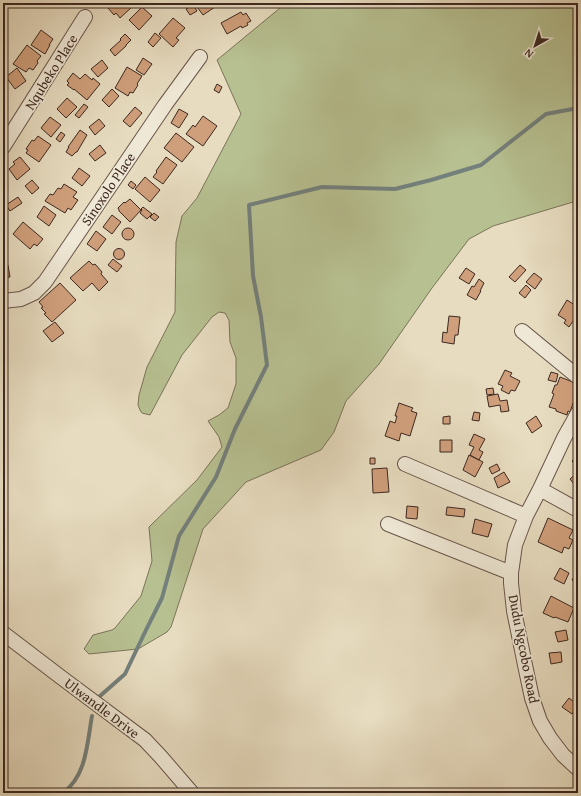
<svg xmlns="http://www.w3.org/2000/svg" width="581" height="796" viewBox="0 0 581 796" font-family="'Gentium Book Plus',serif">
<rect width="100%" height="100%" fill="#e7dcc0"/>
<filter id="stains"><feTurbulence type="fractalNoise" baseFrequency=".005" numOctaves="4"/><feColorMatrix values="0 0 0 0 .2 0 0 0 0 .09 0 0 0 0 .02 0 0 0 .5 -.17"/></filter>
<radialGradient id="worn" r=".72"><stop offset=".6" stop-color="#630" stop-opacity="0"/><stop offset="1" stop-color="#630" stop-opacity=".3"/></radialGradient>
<path fill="#b7c091" stroke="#7a7459" d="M280 3H578V201L573 202 493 226 469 239 432 288 379 364 346 401 334 432 321 450 246 482 203 529 171 627 167 632 138 649 89 654 84 649 93 635 112 630 115 628 141 596 152 561 149 527 197 480 222 447 219 437 208 421 219 415 228 408 236 384V358L230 342 229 320 225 313 219 312 212 317 182 355 150 415 142 413 140 410 138 405 139 395 147 367 175 312 176 242 182 216 197 198 241 114 217 60 280 8Z"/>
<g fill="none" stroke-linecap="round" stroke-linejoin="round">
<path stroke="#74807c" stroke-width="4" d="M100 696 125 674 146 630 162 598 179 536 216 477 235 429 267 365 261 317 253 276 249 205 322 187 395 189 431 180 481 165 546 114 578 108
M63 793C87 775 87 743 92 716"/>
</g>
<path fill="#cf9f7b" stroke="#3d2821" d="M113 3H130L133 6 120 18 116 13 114 15 108 8Z
M202 3H212L215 7 203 15 197 7Z
M193 5 197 11 190 15 186 9Z
M142 7 152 16 139 30 129 20Z
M241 12 243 15 246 13 251 21 247 23 248 25 242 28 241 26 227 34 221 23Z
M173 18 185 28 176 38 179 40 173 47 159 34Z
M41 30 53 39 49 45H50L45 54 31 45Z
M155 33 161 38 153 47 148 42Z
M125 34 131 40 126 45V46L115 56 110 50 121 40 120 39Z
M27 45 41 56 37 61 38 63 33 70 29 68 26 72 13 64Z
M143 58 152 64 144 75 136 70Z
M102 60 108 68 98 77 91 69Z
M127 67 142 76 137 84 138 85 133 93 130 92 128 96 115 88Z
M17 68 26 81 15 89 6 77Z
M73 73 80 79 85 74 92 80 93 78 100 84 87 100 74 89V90L67 85 69 83 67 81Z
M217 84 222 87 219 93 214 90Z
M112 89 119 96 109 107 102 100Z
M67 98 77 107 66 118 57 109Z
M84 104 88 107 79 118 75 115Z
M135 107 142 113 130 127 123 121Z
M179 109 188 114 179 128 171 123Z
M203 116 217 126 203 146 186 134 193 125 195 127Z
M50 117 61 125 51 137 41 128Z
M99 119 105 126 95 135 89 127Z
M80 130 87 135 77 152H76L72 156 66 152 69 147H68Z
M61 132 65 135 60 142 56 139Z
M176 133 194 147 182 162 164 148Z
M38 136 51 145 39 162 26 153 28 150 26 149 32 140 34 141Z
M100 145 106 153 95 161 89 154Z
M20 157 30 169 17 180 9 169 15 164 13 162Z
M166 157 177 165 163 184 153 177 157 172 156 171Z
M79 168 90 176 82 186 72 178Z
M145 177 160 190 150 202 135 189Z
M32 180 39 188 32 194 25 186Z
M131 181 136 185 133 189 128 185Z
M3 184 8 186 3 194Z
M64 184 77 192 73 197 78 200 71 210 68 208 65 213 45 201 50 194 53 195 58 188 61 189Z
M18 197 22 203 10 211 6 205Z
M130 199 141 210 130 222 119 211V210L118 208 124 202 125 203Z
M44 206 56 215 49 226 37 217Z
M143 207 152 214 147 219 140 213 142 210 141 209Z
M154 213 159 217 155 221 150 217Z
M112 215 121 222 112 234 103 227Z
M23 222 43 239 37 246 34 244 30 249 13 234Z
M122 234a6 6 0 1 1 12 0a6 6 0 1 1-12 0Z
M96 231 106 239 97 251 87 244Z
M113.5 254a5.5 5.5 0 1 1 11 0a5.5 5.5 0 1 1-11 0Z
M113 259 122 266 117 272 108 265Z
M89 261 93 265 95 264 102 272 101 274 108 282 99 291 92 283 83 291 70 278Z
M8 265 10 277 3 278V266Z
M520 265 526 270 515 282 509 277Z
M466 268 475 274 469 284 459 278Z
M534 273 542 279 535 289 526 282Z
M479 279 484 283 480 291H481L476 300 467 295 472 286 474 287Z
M60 283 76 300 52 322 44 314 46 313 41 308 43 307 39 302Z
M526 285 531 290 525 298 519 293Z
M567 300 578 307V314L569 327 564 323 566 320 558 315Z
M449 316 460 317 458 335H455L454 344 442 342 443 332 447 333Z
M55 322 64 333 52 342 43 331Z
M505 370 512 373 510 376 520 381 515 391 511 390 509 394 501 390 503 386 498 384Z
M551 372 558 374 556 382 548 380Z
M560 377 578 384 573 397 575 398 570 412 568 411 567 415 556 411V409L549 407 554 394 552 393 555 385H557Z
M493 388 494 394 487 395 486 389Z
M498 394 500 401 507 400 509 411 501 412 500 405 489 407 487 396Z
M399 403 413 408 411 411 417 413 410 436 401 433 399 441 385 436 390 421 395 423 397 416H395Z
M474 412 480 413 479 421 472 420Z
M450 416V424H443V417Z
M536 416 542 426 532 433 526 423Z
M474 434 485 439 479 450 483 452 479 460 470 455 474 447 469 445Z
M440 440H452V452H440Z
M469 455 483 462 475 477 463 470Z
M578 457V468L572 461Z
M370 458H375V464H370Z
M497 464 500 470 492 474 489 468Z
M387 468 389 492 373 493 372 469Z
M504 472 510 482 498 488 494 478Z
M578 472V487L577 488 570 479Z
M407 506 418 507 417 519 406 518Z
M447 507 465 509 464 517 446 515Z
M548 518 573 530 569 538 573 540 569 549 564 547 562 553 538 542Z
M475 519 492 524 488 537 472 533Z
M560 568 569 573 564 584 554 579Z
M576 573 578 574V584L572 580Z
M551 596 574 608 568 622 555 617 554 618 543 613Z
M566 630 568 640 558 642 555 632Z
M561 652 562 662 551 664 549 653Z
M569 698 578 705 572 714 562 707Z"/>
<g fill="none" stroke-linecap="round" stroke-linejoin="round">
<defs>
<path id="minor" d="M3 147 85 17
M3 301 21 299 34 293 45 282 165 105 200 57
M522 331 578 377
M578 413 564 438 540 489 526 516 515 545 511 573V583L514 611 525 665 532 698 540 721 550 738 563 755 578 769
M405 464 526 516
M540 489 578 510
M388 524 511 573
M3 633 62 678 145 740 161 757 192 793"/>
</defs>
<use href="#minor" stroke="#685549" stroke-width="16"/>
<use href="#minor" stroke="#efe8d6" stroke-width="14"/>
</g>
<g text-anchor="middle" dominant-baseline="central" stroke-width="3.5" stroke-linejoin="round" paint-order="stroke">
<g font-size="14" fill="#3d2821" stroke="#efe8d6">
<text transform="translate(51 72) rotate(-58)">Nqubeko Place</text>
<text transform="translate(108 189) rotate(-56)">Sinoxolo Place</text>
<text transform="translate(524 649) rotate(79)">Dudu Ngcobo Road</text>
<text transform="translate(102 708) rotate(37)">Ulwandle Drive</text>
</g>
</g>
<rect width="581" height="796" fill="none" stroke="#e7dcc0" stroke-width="16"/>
<rect x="4" y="4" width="573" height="788" fill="none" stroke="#3d2821" stroke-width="2"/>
<rect x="8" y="8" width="565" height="780" fill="none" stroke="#3d2821"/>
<g transform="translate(535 46) rotate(219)" stroke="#efe8d6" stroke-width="3" paint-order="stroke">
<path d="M0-3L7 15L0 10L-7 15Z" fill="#3d2821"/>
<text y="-6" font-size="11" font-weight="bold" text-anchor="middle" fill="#3d2821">N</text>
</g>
<rect width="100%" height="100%" filter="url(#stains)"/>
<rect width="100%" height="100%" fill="url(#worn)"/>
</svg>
